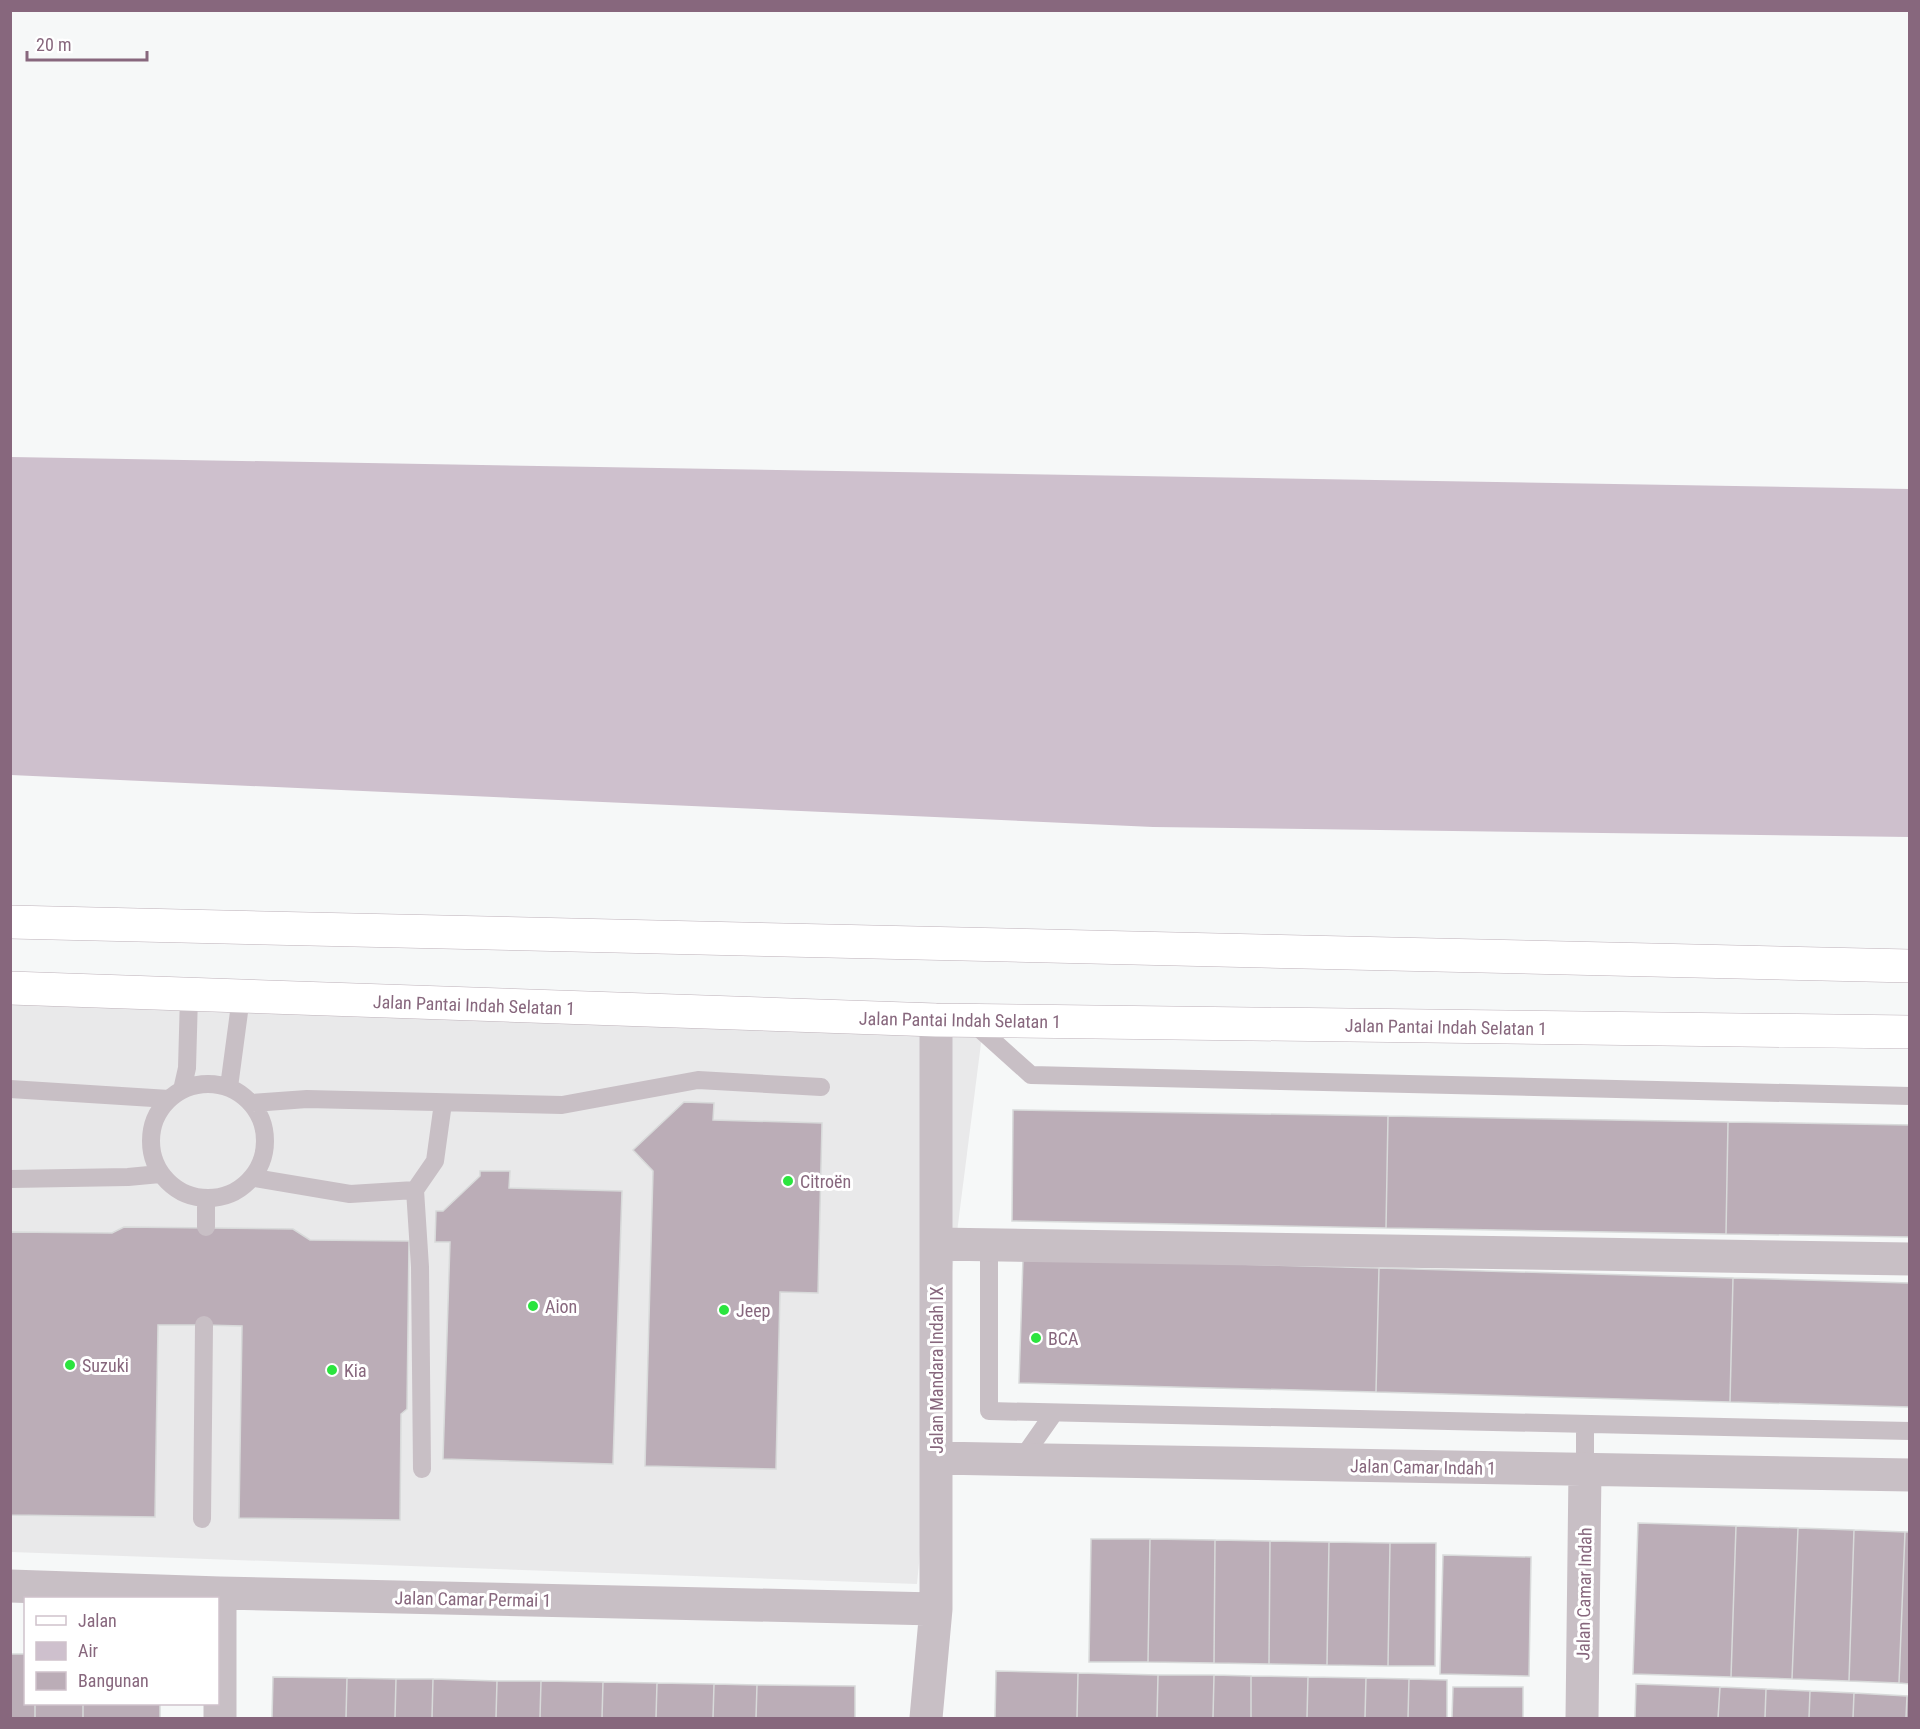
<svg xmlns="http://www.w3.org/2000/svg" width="1920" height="1729" viewBox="0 0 1920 1729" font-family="'Roboto Condensed',sans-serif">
<rect width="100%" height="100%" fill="#f6f8f8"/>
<path fill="#e9e9ea" d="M11 981 986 1004 932 1429 917 1584 11 1552Z"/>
<path fill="#cec0cd" d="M11 457 1909 489V837L1153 827 11 775Z"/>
<path fill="#bbadb7" stroke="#d8dada" stroke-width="1.5" d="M684 1102 714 1103 713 1120 822 1123 818 1293 780 1292 776 1469 645 1466 653 1171 633 1150Z
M1013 1110 1388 1116 1386 1228 1012 1221Z
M1388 1116 1728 1122 1726 1234 1386 1228Z
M1728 1122 1910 1125V1237L1726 1234Z
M480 1171H510L509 1188 622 1191 613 1464 443 1459 450 1242H435L436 1211H443L480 1176Z
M124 1227 293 1229 310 1240 409 1241 407 1409 401 1414 400 1520 239 1518 242 1326 204 1325H158L155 1517 10 1515V1232L112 1233Z
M1023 1258 1379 1268 1376 1392 1019 1383Z
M1379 1268 1733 1278 1730 1402 1376 1392Z
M1733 1278 1910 1283V1407L1730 1402Z
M1638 1523 1736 1526 1731 1677 1633 1674Z
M1736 1526 1798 1528 1792 1679 1731 1677Z
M1798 1528 1854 1530 1849 1681 1792 1679Z
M1854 1530 1905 1532 1899 1683 1849 1681Z
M1905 1532H1910V1684L1899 1683Z
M1091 1539H1150L1148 1662H1089Z
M1150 1539 1215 1540 1214 1663 1148 1662Z
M1215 1540 1270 1541 1269 1664 1214 1663Z
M1270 1541 1329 1542 1327 1665 1269 1664Z
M1329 1542 1390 1543 1388 1666 1327 1665Z
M1390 1543H1436L1435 1666H1388Z
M1443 1555 1531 1557 1529 1676 1440 1674Z
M10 1654H26V1704H35V1718H10Z
M996 1671 1078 1673 1077 1718H995Z
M1078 1673 1158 1675 1157 1718H1077Z
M1158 1675H1214L1213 1718H1157Z
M1214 1675 1251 1676V1718H1213Z
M1251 1676 1308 1677 1307 1718H1251Z
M273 1677 347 1678 346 1718H272Z
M1308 1677 1366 1678 1365 1718H1307Z
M347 1678 396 1679 395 1718H346Z
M1366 1678 1409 1679 1408 1718H1365Z
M396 1679H433L432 1718H395Z
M433 1679 497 1681 496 1718H432Z
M1409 1679 1447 1680V1718H1408Z
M497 1681H541L540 1718H496Z
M541 1681 603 1682 602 1718H540Z
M603 1682 657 1683 656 1718H602Z
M657 1683 714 1684 713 1718H656Z
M714 1684 757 1685 756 1718H713Z
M1636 1684 1720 1687 1718 1718H1635Z
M757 1685 855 1686V1718H756Z
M1453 1687H1523V1718H1452Z
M1720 1687 1766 1689 1765 1718H1718Z
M1766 1689 1810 1691 1809 1718H1765Z
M1810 1691 1854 1693 1853 1718H1809Z
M1854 1693 1907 1696 1906 1718H1853Z
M1907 1696H1910V1718H1906Z
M35 1704H83V1718H35Z
M83 1704H160V1718H83Z"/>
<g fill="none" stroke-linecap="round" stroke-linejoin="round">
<defs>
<path id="secondary" d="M10 922 1910 966
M10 988 936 1020 1910 1032"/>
</defs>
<use href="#secondary" stroke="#bdb1b9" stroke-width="34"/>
<path stroke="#c8bfc5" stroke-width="18" d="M971 1021 1031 1075 1910 1096
M151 1141a57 57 0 1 1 114 0a57 57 0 1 1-114 0Z
M229 1087 241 997
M10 1089 169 1099
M182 1090 187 1068 189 996
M252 1103 307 1099 562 1105 698 1080 821 1087
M254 1178 350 1194 415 1190 435 1161 443 1103
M10 1179 128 1177 160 1174
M415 1190 420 1267 422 1469
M206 1200V1227
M989 1244V1411L1910 1431
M1585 1424V1470
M1021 1460 1054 1413
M202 1519 204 1325"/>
<path stroke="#c8bfc5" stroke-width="33" d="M936 1244 1910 1259
M936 1458 1910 1475
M10 1586 220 1593 936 1609
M220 1718V1593
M926 1718 936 1609V1020
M1582 1718 1585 1470"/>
<use href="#secondary" stroke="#fff" stroke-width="33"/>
</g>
<g fill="#2be43e" stroke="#fff" stroke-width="2">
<circle cx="788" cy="1181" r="6"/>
<circle cx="533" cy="1306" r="6"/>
<circle cx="724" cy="1310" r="6"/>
<circle cx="1036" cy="1338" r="6"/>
<circle cx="70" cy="1365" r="6"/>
<circle cx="332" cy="1370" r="6"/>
</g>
<g text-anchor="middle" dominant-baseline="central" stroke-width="6" stroke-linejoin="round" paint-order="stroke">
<g font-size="18" fill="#87677d" stroke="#fff">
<text transform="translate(474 1005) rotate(2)">Jalan Pantai Indah Selatan 1</text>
<text transform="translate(960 1020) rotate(1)">Jalan Pantai Indah Selatan 1</text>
<text transform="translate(1446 1027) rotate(1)">Jalan Pantai Indah Selatan 1</text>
<text transform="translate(936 1370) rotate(-90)">Jalan Mandara Indah IX</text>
<text transform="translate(1423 1467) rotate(1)">Jalan Camar Indah 1</text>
<text transform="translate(1584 1594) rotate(-89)">Jalan Camar Indah</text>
<text transform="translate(473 1599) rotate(1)">Jalan Camar Permai 1</text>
</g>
<g font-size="18" fill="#87677d" stroke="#fff" text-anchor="start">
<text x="800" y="1181">Citroën</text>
<text x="545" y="1306">Aion</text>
<text x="736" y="1310">Jeep</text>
<text x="1048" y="1338">BCA</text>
<text x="82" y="1365">Suzuki</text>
<text x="344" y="1370">Kia</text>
</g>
</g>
<rect width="1920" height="1729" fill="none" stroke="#87677d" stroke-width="24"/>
<rect x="24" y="1597" width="195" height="108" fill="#ffffff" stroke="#cfc2cb" stroke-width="1.5"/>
<rect x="36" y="1616" width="30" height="9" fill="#ffffff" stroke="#cfc2cb" stroke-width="1.5"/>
<text x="78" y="1627" font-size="18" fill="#87677d">Jalan</text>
<rect x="36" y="1642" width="30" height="18" fill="#cec0cd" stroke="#cfc2cb" stroke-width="1.5"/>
<text x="78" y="1657" font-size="18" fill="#87677d">Air</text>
<rect x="36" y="1672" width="30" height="18" fill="#bbadb7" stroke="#cfc2cb" stroke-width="1.5"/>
<text x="78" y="1687" font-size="18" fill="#87677d">Bangunan</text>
<path d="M27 51v9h120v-9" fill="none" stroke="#87677d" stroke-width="3"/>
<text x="36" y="51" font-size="18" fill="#87677d" stroke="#ffffff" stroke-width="4.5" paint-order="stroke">20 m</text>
</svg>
